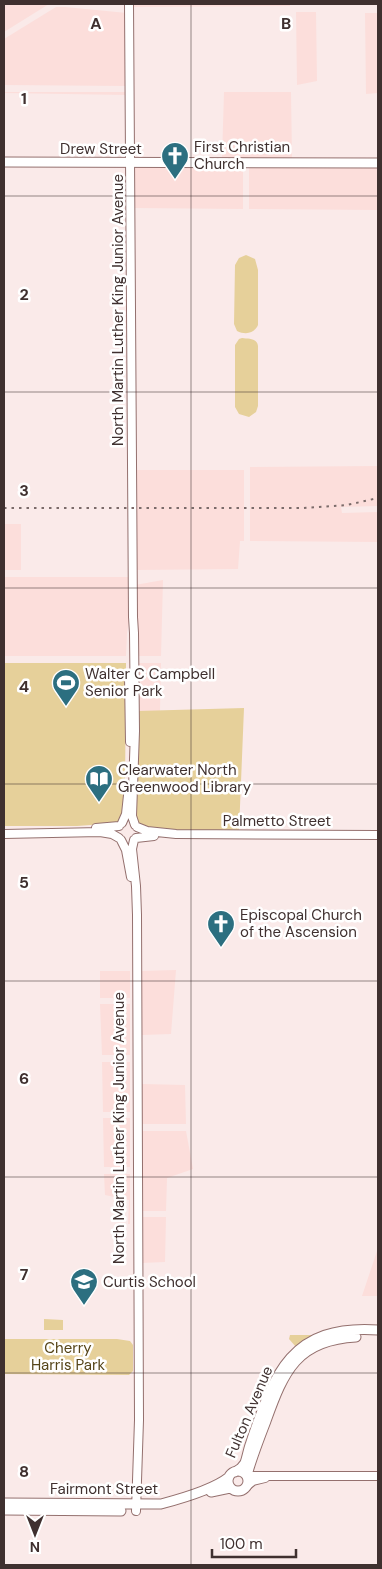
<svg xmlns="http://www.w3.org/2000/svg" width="382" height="1569" viewBox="0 0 382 1569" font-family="'DM Sans',sans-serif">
<rect width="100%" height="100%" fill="#faeae9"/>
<path fill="#fcdedb" d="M4 4H49L4 32Z
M132 4H290V6L132 7Z
M56 7H65L127 13V86L4 85V39Z
M296 12H316L317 81 297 85Z
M365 13H378V93L366 94Z
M4 92H127V95L4 93Z
M224 92H291L292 159H222Z
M135 166H243V209L135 208Z
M249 166H378V210L249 209Z
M378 466V506L341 507 342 513 378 512V542L250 541V467Z
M135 470H244V541H240L238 569 135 570Z
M4 524H21V570H4Z
M4 577H130V616L127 633 126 656H4Z
M163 580 161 656H137L135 585Z
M137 663H161L160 711H138Z
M176 970 171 1034 142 1035 141 1040 140 971Z
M100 971H130V998H100Z
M100 1004H130V1055H102Z
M102 1062H130V1112H103Z
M142 1084 185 1085 186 1124H142Z
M103 1118H130V1167H104Z
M141 1131H186L193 1169 167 1178 166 1211H141Z
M104 1174H130V1224H128L129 1200 105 1195Z
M141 1217H166L165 1262 141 1263Z
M378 1248V1296H362Z"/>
<path fill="#e6d09a" d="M246 255 255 259 258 270V325C254 334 245 335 237 331L234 324 235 265 239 258Z
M242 338C249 339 257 338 258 346V406L256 412 249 417 239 414 235 407V345L239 339Z
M5 663H126L125 792 123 812 117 823 77 826H5Z
M244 708 239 831C207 831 170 835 139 825L135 816 138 711Z
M44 1319 63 1320V1330H44Z
M290 1335H317L296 1347 289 1339Z
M4 1339H117L130 1341 133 1345V1371L129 1375 4 1374Z"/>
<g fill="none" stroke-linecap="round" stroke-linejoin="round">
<defs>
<path id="tertiary" d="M129 4 133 617 134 633 135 731 132 816 135 825
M129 676 130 742
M122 823 126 814 129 786
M137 827 147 831 176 834 378 835
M96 828 119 826
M4 834 100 832 112 834 119 838
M136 838 154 836
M121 840 126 850 131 877
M134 840 132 849 136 886 137 915 139 1420 136 1511
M247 1476H378
M248 1485 253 1481 265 1478"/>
<path id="secondary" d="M4 162 378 163
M228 1481a10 10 0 1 1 20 0a10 10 0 1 1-20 0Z
M235 1472 241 1468 245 1463C247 1457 248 1451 250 1445 274 1374 290 1324 378 1330
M247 1475C252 1457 259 1439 266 1421 284 1371 297 1340 356 1337
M211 1492 230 1488
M4 1503 161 1504C180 1499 214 1489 229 1477
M4 1510 121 1511"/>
</defs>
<use href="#tertiary" stroke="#94706e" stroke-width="10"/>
<use href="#secondary" stroke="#94706e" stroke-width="11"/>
<use href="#tertiary" stroke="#fff" stroke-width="8"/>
<use href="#secondary" stroke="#fff" stroke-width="9"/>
<path stroke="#7b6b6a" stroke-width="2" stroke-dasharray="2.5 5" stroke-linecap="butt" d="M4 508H303L347 505 378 498"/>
</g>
<path fill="none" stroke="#3f302f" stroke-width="1" stroke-opacity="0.55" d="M191 4V1565M4 196H378M4 392H378M4 588H378M4 784H378M4 981H378M4 1177H378M4 1373H378"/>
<defs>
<symbol id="church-pin" viewBox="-11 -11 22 30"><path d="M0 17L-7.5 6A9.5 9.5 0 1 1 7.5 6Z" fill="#2c6f80" stroke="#fff"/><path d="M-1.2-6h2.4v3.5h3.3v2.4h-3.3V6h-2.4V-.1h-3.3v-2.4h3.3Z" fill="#fff"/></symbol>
<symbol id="stadium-pin" viewBox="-11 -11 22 30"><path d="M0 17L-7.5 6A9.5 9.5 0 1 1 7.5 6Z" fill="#2c6f80" stroke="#fff"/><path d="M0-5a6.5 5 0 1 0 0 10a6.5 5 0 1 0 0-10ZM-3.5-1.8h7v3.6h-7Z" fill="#fff"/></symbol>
<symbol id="library-pin" viewBox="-11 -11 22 30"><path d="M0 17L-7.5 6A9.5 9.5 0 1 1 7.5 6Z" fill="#2c6f80" stroke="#fff"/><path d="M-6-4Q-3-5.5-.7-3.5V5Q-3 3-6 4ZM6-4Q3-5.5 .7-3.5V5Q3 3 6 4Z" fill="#fff"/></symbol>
<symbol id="school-pin" viewBox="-11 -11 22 30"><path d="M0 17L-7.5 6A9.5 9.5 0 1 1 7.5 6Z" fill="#2c6f80" stroke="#fff"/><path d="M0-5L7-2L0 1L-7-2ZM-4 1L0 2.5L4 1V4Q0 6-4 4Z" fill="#fff"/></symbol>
</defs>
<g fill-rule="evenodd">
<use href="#church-pin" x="159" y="140" width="32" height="43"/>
<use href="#stadium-pin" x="50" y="667" width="32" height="43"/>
<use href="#library-pin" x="83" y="763" width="32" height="43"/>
<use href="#church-pin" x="205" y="908" width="32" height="43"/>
<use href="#school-pin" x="68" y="1266" width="32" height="43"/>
</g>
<g text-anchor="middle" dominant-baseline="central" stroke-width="5" stroke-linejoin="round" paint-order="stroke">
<g font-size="15" fill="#3f302f" stroke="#fff" text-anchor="start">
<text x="194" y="147">First Christian<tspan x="194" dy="17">Church</tspan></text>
<text x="85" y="674">Walter C Campbell<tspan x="85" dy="17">Senior Park</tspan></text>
<text x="118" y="770">Clearwater North<tspan x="118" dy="17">Greenwood Library</tspan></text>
<text x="240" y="915">Episcopal Church<tspan x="240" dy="17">of the Ascension</tspan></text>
<text x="103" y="1282">Curtis School</text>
</g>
<g font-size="15" fill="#3f302f" stroke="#fff">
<text x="101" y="149">Drew Street</text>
<text transform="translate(118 310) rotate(-90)">North Martin Luther King Junior Avenue</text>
<text x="277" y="821">Palmetto Street</text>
<text transform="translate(119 1128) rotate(-90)">North Martin Luther King Junior Avenue</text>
<text transform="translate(249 1412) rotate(-67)">Fulton Avenue</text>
<text x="104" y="1489">Fairmont Street</text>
</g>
<g font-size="15" fill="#564519" stroke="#fff">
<text x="68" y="1348">Cherry<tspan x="68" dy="17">Harris Park</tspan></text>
</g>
</g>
<g font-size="16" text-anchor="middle" font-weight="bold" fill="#3f302f" stroke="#fff" stroke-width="5" stroke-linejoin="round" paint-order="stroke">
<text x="96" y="29">A</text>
<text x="286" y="29">B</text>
<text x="24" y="104">1</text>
<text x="24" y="300">2</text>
<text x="24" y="496">3</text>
<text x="24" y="692">4</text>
<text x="24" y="888">5</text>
<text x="24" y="1084">6</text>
<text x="24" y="1280">7</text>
<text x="24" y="1477">8</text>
</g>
<rect width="382" height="1569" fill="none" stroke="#3f302f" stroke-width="10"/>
<g transform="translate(35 1534) rotate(180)" stroke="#ffffff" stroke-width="4" paint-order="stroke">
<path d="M0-4L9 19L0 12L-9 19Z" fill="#3f302f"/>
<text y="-8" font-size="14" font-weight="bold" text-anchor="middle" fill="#3f302f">N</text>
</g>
<path d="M212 1549v8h84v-8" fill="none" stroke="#3f302f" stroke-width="2.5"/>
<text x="220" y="1549" font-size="15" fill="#3f302f" stroke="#ffffff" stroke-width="4" paint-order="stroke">100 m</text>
</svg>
